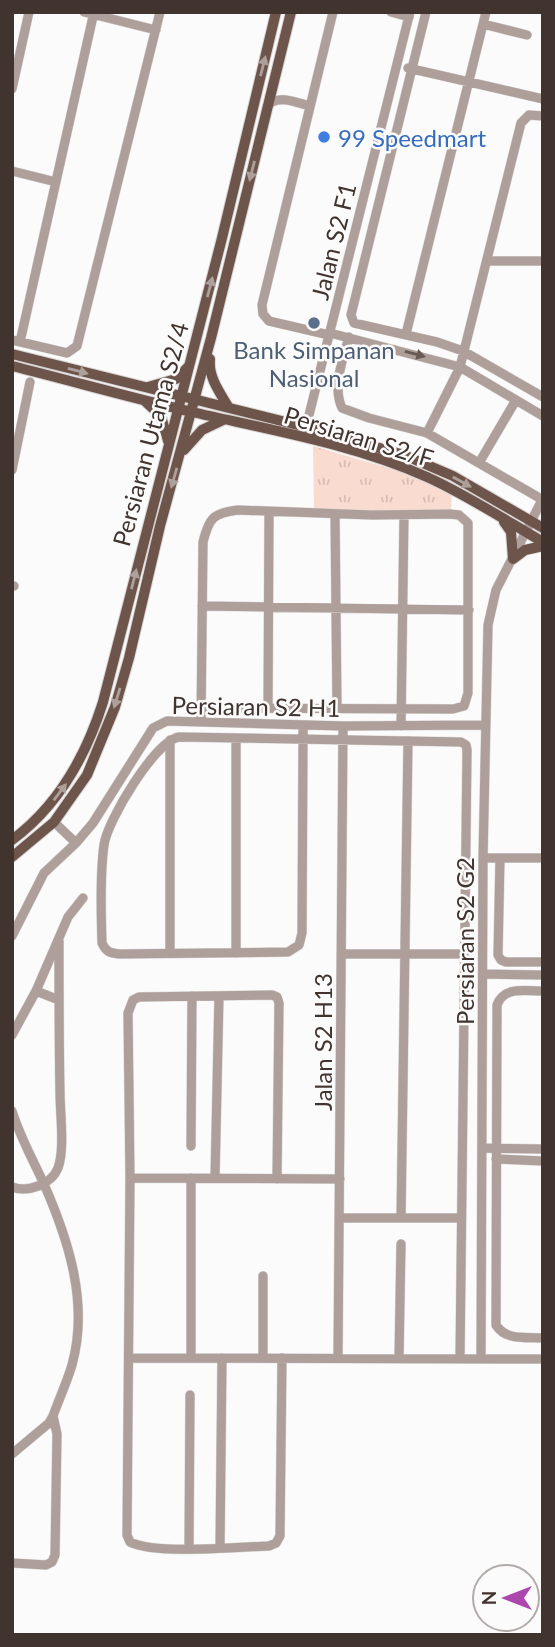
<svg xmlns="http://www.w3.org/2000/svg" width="555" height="1647" viewBox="0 0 555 1647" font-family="Lato,sans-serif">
<defs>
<pattern id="park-tufts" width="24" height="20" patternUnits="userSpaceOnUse" patternTransform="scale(1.75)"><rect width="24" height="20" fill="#f9dbcf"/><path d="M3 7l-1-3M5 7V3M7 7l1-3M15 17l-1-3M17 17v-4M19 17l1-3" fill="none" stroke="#d7bdb2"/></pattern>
</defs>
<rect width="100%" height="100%" fill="#fbfbfb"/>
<path fill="url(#park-tufts)" d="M313 446 426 479 452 492 451 512H314Z"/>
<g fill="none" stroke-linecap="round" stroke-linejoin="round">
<defs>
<path id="minor" d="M84 12 156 30
M391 12 409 17
M426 12 351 315 354 323 437 342 463 351 543 397
M483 24 527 35
M408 68 543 99
M12 89 29 12
M268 105C279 94 297 103 310 106
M12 171 56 182
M488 261H543
M330 333 460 367 543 416
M406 334 486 12
M329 335 269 321 263 314 262 305 333 12
M349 337C343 359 332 386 342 408L369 418 427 433 543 500
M12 340 67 353 77 346 160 12
M20 342 94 12
M305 431 410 12
M427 433 460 367 521 123 529 115 543 116
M479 463 516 400
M12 470 30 382
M335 514 337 708
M12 586H14
M202 606 469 610
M268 709 269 513
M201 722 203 542C209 518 213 513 238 510L372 515 450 514 459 515 468 523V693L464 706 453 709 201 708
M303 725V739L302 933 299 945 288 952 119 954C110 953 106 952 102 943 101 914 100 873 104 845 107 821 155 741 179 737L461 742 466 745 467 750 460 1358
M401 726 404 515
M54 822 76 843 93 823 153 728 167 721 343 726 486 725
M483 858H543
M500 858 498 955 501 960 506 962H543
M12 936 44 873 76 843
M170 953V740
M236 953V738
M341 954H465
M484 974 543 975
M36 991 59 1000
M543 991C525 991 504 986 497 1005L496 1325C506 1341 526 1337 543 1338
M12 1035 36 991 68 917 83 898
M12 1111C20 1137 33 1160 44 1184 69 1241 89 1304 72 1365 67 1382 59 1399 53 1416L49 1423 12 1454
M191 1146 192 996
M483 1148 543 1149
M496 1159 543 1161
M130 1178 340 1179
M215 1178 219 996
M277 1179 279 1003 277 997 272 995 139 997 133 1000 128 1013 130 1178 127 1535 130 1542C155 1555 238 1547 269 1546L276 1543 280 1536 282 1358
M12 1187C28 1193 52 1184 58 1168 65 1149 60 1113 60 1093 59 1042 59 992 59 941
M339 1218H461
M401 1218 408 741
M263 1276V1358
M129 1358 543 1359
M191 1358V1178
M338 1358 343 726
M399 1358 401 1244
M481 1358 483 858 488 625 496 590 543 498
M220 1548 222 1358
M189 1549 190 1395
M12 1563 46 1565 52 1562 55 1555 57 1434 53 1416"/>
<path id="major" d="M12 354 306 427 404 455 453 476 543 528
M210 359C208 377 220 393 229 408
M12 366C72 381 132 398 192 412 271 430 353 444 427 477 467 495 505 520 543 542
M148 387 176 379 189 366
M146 402 161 416 168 441
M184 450 202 430 223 420
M504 522 511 532 513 559
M513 559 525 550 543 546
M12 840C58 806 86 756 103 702L222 238 276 12
M12 857 54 822 87 775 115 707 129 658 160 526 211 338 291 12"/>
</defs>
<use href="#minor" stroke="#dad7d6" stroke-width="10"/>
<use href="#major" stroke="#dad7d6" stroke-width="12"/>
<use href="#minor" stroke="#ae9f9a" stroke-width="9"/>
<use href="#major" stroke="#6e554b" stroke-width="10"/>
</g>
<defs><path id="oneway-solid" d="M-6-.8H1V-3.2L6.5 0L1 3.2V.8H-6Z" transform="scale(1.75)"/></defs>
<g fill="#ada09a">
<use href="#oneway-solid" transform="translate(263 66) rotate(-76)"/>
<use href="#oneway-solid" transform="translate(252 171) rotate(104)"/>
<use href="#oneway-solid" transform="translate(210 287) rotate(-75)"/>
<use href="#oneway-solid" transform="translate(78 371) rotate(15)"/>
<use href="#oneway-solid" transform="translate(174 478) rotate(106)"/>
<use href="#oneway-solid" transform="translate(462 482) rotate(29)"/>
<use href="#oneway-solid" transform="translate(134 579) rotate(-76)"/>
<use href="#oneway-solid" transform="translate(117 698) rotate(107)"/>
<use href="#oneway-solid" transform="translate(60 792) rotate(-53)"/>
</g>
<use fill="#675954" href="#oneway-solid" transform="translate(415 354) rotate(15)"/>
<circle fill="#3f7fe0" stroke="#fbfbfb" stroke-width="2.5" cx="324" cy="137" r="7"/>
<circle fill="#5c6f8a" stroke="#fbfbfb" stroke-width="2.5" cx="314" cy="323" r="7"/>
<g text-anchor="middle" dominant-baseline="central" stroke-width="5" stroke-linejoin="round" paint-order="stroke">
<g font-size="24" fill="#366cbe" stroke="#fbfbfb" text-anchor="start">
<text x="338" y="137">99 Speedmart</text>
</g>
<g font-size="24" fill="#41342e" stroke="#fbfbfb">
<text transform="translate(333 241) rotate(-76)">Jalan S2 F1</text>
<text transform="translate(150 434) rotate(-75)">Persiaran Utama S2/4</text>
<text transform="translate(359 436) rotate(17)">Persiaran S2/F</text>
<text transform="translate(256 706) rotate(1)">Persiaran S2 H1</text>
<text transform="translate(464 941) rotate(-90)">Persiaran S2 G2</text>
<text transform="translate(322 1042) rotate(-90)">Jalan S2 H13</text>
</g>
<g font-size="24" fill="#4e5e75" stroke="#fbfbfb">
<text x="314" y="349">Bank Simpanan<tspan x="314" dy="28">Nasional</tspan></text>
</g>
</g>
<rect width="555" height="1647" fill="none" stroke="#41342e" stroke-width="28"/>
<g transform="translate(506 1598) rotate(270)"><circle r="33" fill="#fbfbfb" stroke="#b1aba9" stroke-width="2"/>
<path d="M0-5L12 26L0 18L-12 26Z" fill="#ab47ad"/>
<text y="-10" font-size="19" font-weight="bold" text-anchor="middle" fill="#41342e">N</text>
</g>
</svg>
